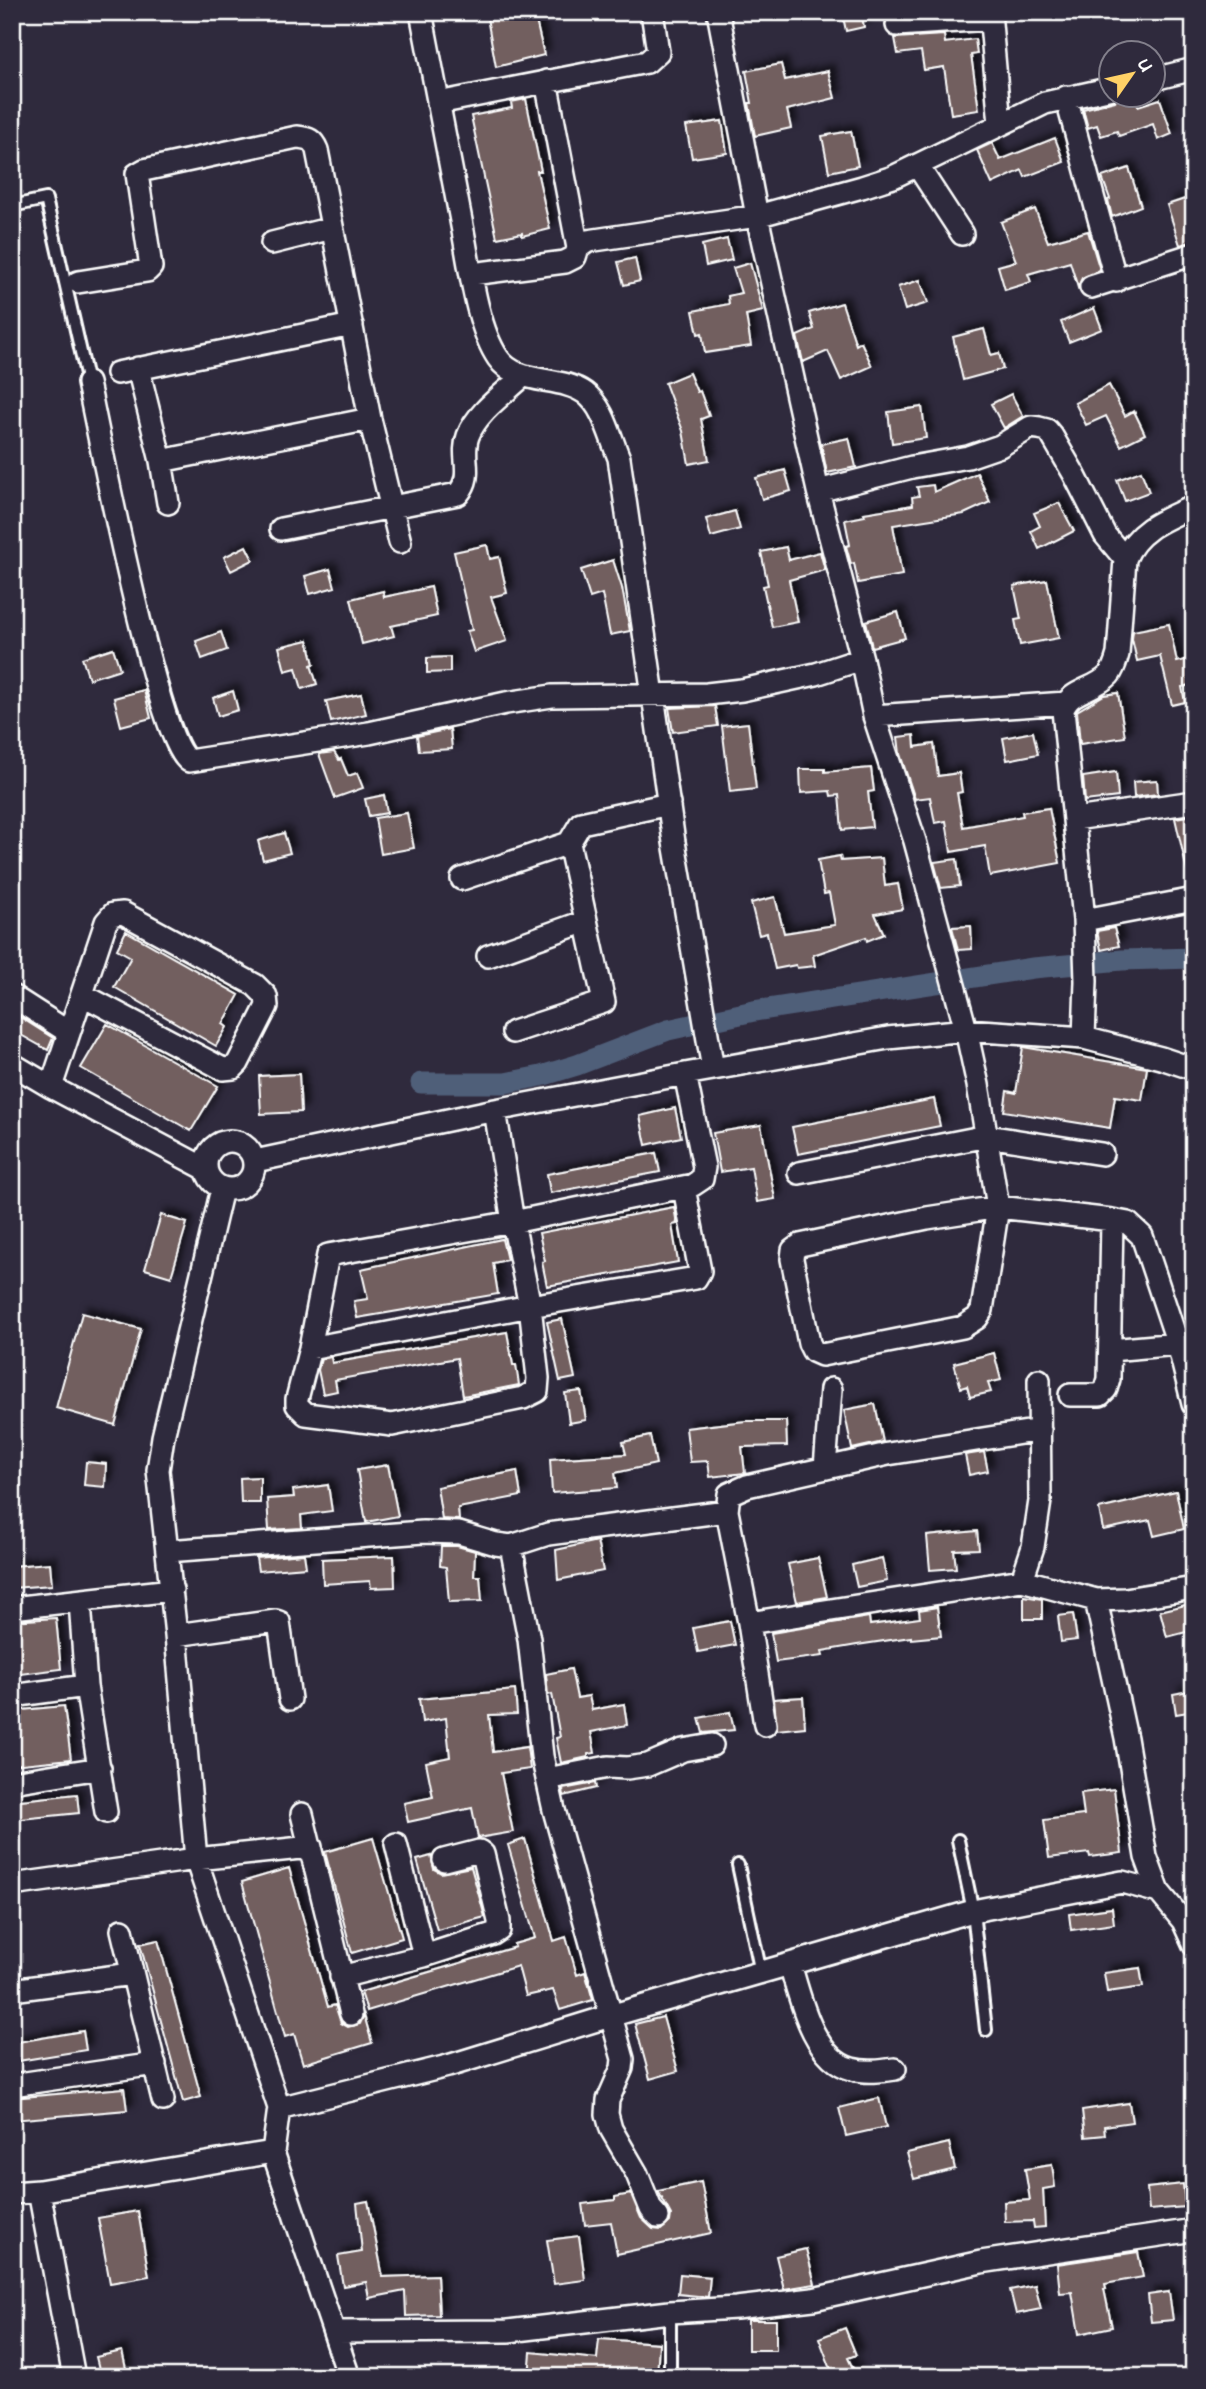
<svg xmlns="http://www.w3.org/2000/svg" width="1206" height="2389" viewBox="0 0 1206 2389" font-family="'Architects Daughter',sans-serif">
<defs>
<filter id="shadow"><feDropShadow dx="6" dy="-6" stdDeviation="3.5" flood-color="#0009"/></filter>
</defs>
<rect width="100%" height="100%" fill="#2f2a3d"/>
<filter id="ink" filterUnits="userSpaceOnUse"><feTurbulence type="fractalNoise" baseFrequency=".0143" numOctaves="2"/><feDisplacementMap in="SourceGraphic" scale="14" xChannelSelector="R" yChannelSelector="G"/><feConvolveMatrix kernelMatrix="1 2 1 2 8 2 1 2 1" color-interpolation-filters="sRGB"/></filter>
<g filter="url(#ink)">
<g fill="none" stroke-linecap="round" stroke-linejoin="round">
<path stroke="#505e79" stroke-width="21" d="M421 1083H505L541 1076 577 1065 668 1030 754 1011 1033 968 1122 960 1194 958"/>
</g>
<path fill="#725f5f" stroke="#fff" stroke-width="2" filter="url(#shadow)" d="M516 12H534L544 55 496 67 487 18Z
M842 12H861L864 27 846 31Z
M944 35 945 43 975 39 977 54 971 55 979 110 951 114 944 67 924 70 921 51 898 54 895 38Z
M781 64 785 80 828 71 835 98 787 110 791 128 755 136 749 103H752L746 71Z
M1123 94H1134L1138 106 1160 99 1172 134 1158 140 1153 124 1119 136 1117 131 1101 136 1097 125 1088 128 1083 109 1115 101Z
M526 99 541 171H537L550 229 522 236V233L497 238 471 116 512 108 511 102Z
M722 121 727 153 692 158 686 126Z
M851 131 858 166 829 172 822 136Z
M1055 138 1064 162 1025 177 1022 170 992 184 977 150 992 143 1000 160Z
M1129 168 1141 206 1112 217 1108 200 1110 199 1102 177Z
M1194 196V241L1180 245 1167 205Z
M1035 209 1048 242 1088 231 1100 270 1082 278 1078 288 1070 262 1028 274 1031 282 1005 290 998 266 1016 261 1001 222Z
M727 239 732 260 706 266 702 245Z
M635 258 640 281 624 285 618 262Z
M750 263 763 311 746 315 751 346 705 353 702 333 698 334 693 311 729 304 728 296 741 293 733 268Z
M920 280 928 303 905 310 898 287Z
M842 303 856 345 861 342 872 366 841 380 828 351 803 362 797 336 814 329 809 313Z
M1094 308 1102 329 1069 342 1061 322Z
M984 329 991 355 999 353 1003 369 963 380 953 337Z
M689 373 697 392 700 391 709 416 701 419 709 460 689 464 683 431 665 383Z
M1109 385 1125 416 1134 411 1145 434 1121 446 1106 416 1086 425 1075 403Z
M1011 394 1023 416 1004 428 991 404Z
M922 407 926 438 892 443 888 412Z
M849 438 856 467 827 473 821 444Z
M785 470 791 491 762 499 756 478Z
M1141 471 1149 492 1125 501 1117 480Z
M977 473 990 502 964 514 893 525 902 575 858 583 854 563 851 564 846 546 850 545 845 520 865 516 864 513 913 505 912 497 919 496 917 487 933 485 934 492Z
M1059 503 1074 531 1039 549 1031 531 1040 526 1034 513Z
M735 511 740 529 711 537 706 519Z
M487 545 490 559 499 557 507 593 491 597 507 641 474 652 467 631 472 630 454 552Z
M246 546 253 560 231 571 224 557Z
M786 547 789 560 820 552 825 570 789 580 798 622 772 627 763 586 768 585 761 552Z
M613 560 622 588 630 631 610 635 602 594 590 598 581 570Z
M330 569 335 587 310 594 305 576Z
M1047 580 1059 638 1020 645 1015 620 1021 619 1014 586Z
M431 587 437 616 391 626 394 636 362 644 351 599 383 591 384 597Z
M898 612 905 638 872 647 866 621Z
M1169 624 1177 662 1189 659 1194 678V684L1182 687 1185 702 1172 705 1160 656 1137 661 1132 639 1133 631Z
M221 632 227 650 202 659 196 641Z
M308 640 314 664 311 665 317 684 302 689 296 668 285 671 279 647Z
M113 648 120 669 89 679 82 658Z
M450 657V672L427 673V658Z
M144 690 151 718 121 726 114 698Z
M233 691 238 710 218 716 213 698Z
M1118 693 1125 737 1080 744 1077 711 1104 695Z
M361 694 366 714 331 722 326 701Z
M715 706 718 726 673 732 669 708Z
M748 723 756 789 730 792 722 726Z
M450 729 452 749 419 751 417 736Z
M1033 732 1038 754 1007 760 1003 738Z
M914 735 915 747 934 744 938 776 959 773 962 792 957 793 963 827 1023 816 1022 812 1049 808 1060 863 990 876 985 846 951 852 946 821 935 823 930 797 915 799 900 754 898 737Z
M334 752 339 760 341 759 348 776 357 773 363 788 335 798 319 754Z
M871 768 874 791 868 792 872 827 842 830 839 795 831 796 830 791 801 793 800 769H825V772Z
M1116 772 1118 797 1085 801 1083 777Z
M1157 780 1158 794 1134 797 1133 782Z
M384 795 387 813 369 816 365 799Z
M407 813 414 848 381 854 375 818Z
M1194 815V870L1187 871 1175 818Z
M284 833 290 853 263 860 258 841Z
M840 856 841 861 882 858 885 886 898 884 903 909 875 914 884 934 867 941 866 937 813 955 815 966 797 968 796 965 775 969 767 933 759 935 751 903 775 897 784 933 835 925 829 893 824 894 818 860Z
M957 859 960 886 941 888 934 862Z
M971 926 972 949 958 950 952 927Z
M1114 928 1119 946 1101 950 1097 931Z
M126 931 239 995 223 1024 227 1027 216 1046 114 987 131 957 117 949Z
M15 1014 53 1038 48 1050 12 1030V1020Z
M107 1024 218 1086 191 1131 81 1068Z
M1023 1047 1147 1068 1142 1100 1115 1096 1110 1128 1004 1111 1007 1091 1016 1093Z
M299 1074 301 1112 261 1114 259 1076Z
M934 1099 940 1126 798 1154 792 1127Z
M675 1108 681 1137 646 1145 640 1116Z
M761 1125 775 1199 757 1202 751 1167 720 1172 713 1133Z
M656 1153 660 1172 550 1193 547 1174Z
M674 1207 677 1224 672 1225 678 1262 547 1286 542 1262 545 1261 539 1233Z
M161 1215 187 1223 171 1277 145 1269Z
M502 1239 507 1260 493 1263 498 1294 357 1318 354 1301 368 1299 361 1269Z
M82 1313 141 1329 115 1425 56 1408Z
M562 1319 575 1378 560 1381 547 1322Z
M507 1332 513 1365H516L519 1385 463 1396 457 1358 335 1380 337 1391 323 1394 318 1370 321 1359 331 1357 332 1363Z
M994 1353 1001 1380 988 1383 991 1392 970 1397 967 1386 961 1388 954 1363Z
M581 1391 586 1420 569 1423 565 1393Z
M875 1404 883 1442 852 1449 844 1410Z
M746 1421H786L787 1446 742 1447 745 1473 710 1477 708 1461 690 1462 686 1428Z
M650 1436 656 1464 615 1473 617 1488 552 1493 550 1459 626 1454 623 1442Z
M984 1452 988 1471 969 1475 965 1455Z
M86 1462 106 1464 105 1487 84 1485Z
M388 1465 398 1516 366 1522 357 1470Z
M517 1471 521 1496 458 1508 459 1520 442 1519 437 1487Z
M260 1477V1503H241L240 1478Z
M328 1485 332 1511 301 1515 302 1528 269 1530 267 1499 294 1497 293 1490Z
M1176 1491 1184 1529 1154 1536 1150 1520 1103 1530 1099 1509Z
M977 1531 979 1549 954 1550 956 1568 930 1570 927 1536Z
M597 1541 603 1571 558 1580 556 1550Z
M441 1546H457L475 1551 474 1576H480L482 1601 449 1602 446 1567 440 1566Z
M304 1554 306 1567 258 1571 256 1558Z
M394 1556 395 1587 371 1588 370 1581 323 1584 322 1559Z
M818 1558 827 1597 797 1602 788 1564Z
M882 1558 887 1581 857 1587 852 1565Z
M50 1563 52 1585 12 1588V1566Z
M1024 1596 1042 1599V1619H1024Z
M1194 1603V1630L1167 1637 1160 1611Z
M937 1607 941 1636 911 1639V1637L857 1645 822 1651 823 1656 776 1662 771 1633 869 1617 870 1625 920 1618 919 1610Z
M1073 1614 1077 1640 1061 1642 1058 1616Z
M56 1618 61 1669 12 1675V1621Z
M730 1621 735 1645 698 1652 693 1628Z
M571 1669 577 1698 589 1696 592 1710 624 1704 627 1725 591 1732 595 1753 588 1754V1757L561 1763 556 1738 560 1737 552 1694 548 1695 546 1674Z
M515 1690 517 1714 489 1715 493 1752 527 1747 530 1769 501 1773 513 1832 478 1838 472 1808 408 1822 404 1803 433 1797 426 1762 450 1757 446 1718 422 1722 419 1699Z
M1194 1690V1711L1176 1714 1173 1694Z
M803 1697 805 1727 777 1730 774 1699Z
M64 1706 71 1759 12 1765V1711Z
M730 1712 734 1730 703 1733 699 1718Z
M595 1783 596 1788 564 1796 563 1789Z
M1114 1789 1122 1853 1090 1857 1089 1853 1049 1858 1044 1820 1084 1815 1081 1793Z
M77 1794 79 1813 12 1820V1801Z
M373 1838 402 1938 352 1953 325 1852Z
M525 1839 554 1941 566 1937 577 1975 585 1972 593 2000 560 2010 553 1990 526 1996 518 1966 367 2011 361 1992 515 1947 514 1944 535 1938 508 1845Z
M431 1856 434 1869 441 1873 471 1867 485 1917 437 1930 417 1860Z
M289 1868 328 2007 335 2005 341 2023 348 2027 360 2024 364 2015 372 2043 303 2064 294 2034 285 2037 242 1882Z
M1112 1908 1114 1924 1071 1930 1069 1914Z
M158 1940 201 2097 183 2102 140 1944Z
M1140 1968 1143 1987 1107 1992 1104 1973Z
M663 2017 678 2071 650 2079 635 2024Z
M83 2031 86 2050 12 2062V2043Z
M124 2088 127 2110 12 2120V2098Z
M879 2098 886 2127 846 2136 839 2108Z
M1129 2103 1132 2122 1104 2126 1105 2135 1085 2137 1082 2110Z
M949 2143 955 2169 914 2179 907 2153Z
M1052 2165 1055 2187 1043 2189 1045 2227 1034 2228 1033 2221 1005 2222 1004 2202 1030 2200 1025 2169Z
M701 2182 711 2233 617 2254 611 2222 585 2225 582 2204 615 2200V2197L631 2194 641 2218 653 2229 661 2230 670 2222 671 2215 658 2191Z
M1183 2184 1185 2207 1149 2210 1147 2188Z
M368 2201 383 2277 437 2275 439 2315 406 2316 405 2291 369 2298 366 2282 343 2286 338 2256 362 2252 357 2203Z
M138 2211 149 2276 110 2283 98 2218Z
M579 2236 585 2280 554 2284 547 2240Z
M806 2249 815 2284 784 2289 776 2256Z
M1138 2252 1143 2277 1105 2284 1106 2289H1104L1112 2327 1079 2334 1072 2292 1060 2293 1057 2264Z
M680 2274 710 2277 708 2297 678 2294Z
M1035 2285 1041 2309 1016 2314 1010 2290Z
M1169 2292 1173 2320 1151 2322 1148 2295Z
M748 2320H776V2350H748Z
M845 2328 856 2355 848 2358 857 2377H834L819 2338Z
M599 2339 659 2343 657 2377H529L531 2352 597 2359Z
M122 2351 127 2373 101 2377 96 2357Z"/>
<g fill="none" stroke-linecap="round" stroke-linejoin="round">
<defs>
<path id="lane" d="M12 206 46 199 88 383
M958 1840 973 1911 986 2030
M738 1865 761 1973
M670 2377V2312"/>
<path id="street" d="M421 12C435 85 449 158 463 231 470 268 477 327 498 358 517 386 560 375 585 393 604 407 610 437 619 458L674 842 713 1069
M718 12 757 216 818 491 862 659 874 716 915 841 966 1030 978 1085 998 1207 982 1310 977 1318 963 1327 822 1355 813 1351 809 1343 792 1259 793 1250 800 1245 927 1218 998 1207 1112 1220 1128 1223 1142 1236 1178 1344 1193 1404
M990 12 1000 124
M897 25 990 19
M1154 79 1194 69
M546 81 578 248
M1066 97 1116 281
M438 103 647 62 658 52 652 12
M917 165 962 234
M272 243 332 228
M472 274 565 262 575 257 578 248 588 241 757 216 862 187 893 177 1045 103 1112 88
M78 282 147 271 151 267 137 174 144 170 297 137C309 138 313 140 317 150L370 419 400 542
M1091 287 1194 254
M138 368 161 461 168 503
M117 373 352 325
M88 383C99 435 158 743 189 761L369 733 506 703 552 696 707 694 742 690 816 674 862 659
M161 461 370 419
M818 491 912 467 968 457 1000 446 1031 427 1039 428 1047 430 1052 436 1074 474 1105 535 1125 559
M281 529 458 494C475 474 460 458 468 436 477 412 504 394 523 376
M874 716 1066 703
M1075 819 1194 802
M462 879 569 843 581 823 669 804
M1084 920 1194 899
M488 956 586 921
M12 996 68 1032
M513 1032 604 1002 569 843
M1084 1038 1086 981 1084 920 1063 710C1069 690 1095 690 1109 675 1114 669 1116 661 1118 654L1125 559C1137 529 1166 519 1194 506
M12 1064 51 1087 206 1169
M51 1087 106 922 113 914 123 913 255 985 266 996 267 1006 238 1063 233 1068 223 1069 83 995
M495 1110 513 1222 530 1306 538 1378 537 1391 523 1398 392 1425 306 1414 297 1405V1399L310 1348 328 1255 513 1222 693 1185 702 1179 704 1167 685 1074
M206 1165a24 24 0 1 1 48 0a24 24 0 1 1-48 0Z
M255 1161 495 1110 685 1074 888 1038 966 1030 1084 1038 1161 1058 1194 1069
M799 1173 987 1136 1102 1154
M222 1189 163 1437 158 1470 176 1635 196 1859 279 2108 273 2152 349 2377
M310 1348 530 1306 696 1278 700 1271 684 1188
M1110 1350 1178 1344
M1070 1395H1100L1106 1389 1109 1379 1112 1220
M825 1468 831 1389
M727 1511 749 1623 1022 1580 1096 1600 1125 1599 1194 1588
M511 1546 529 1639 542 1756 554 1810 623 2059 622 2068 608 2100 607 2114 611 2129 637 2174 651 2209 658 2217
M167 1551 423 1532 459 1533 496 1544 511 1546 548 1534 727 1511 729 1494 747 1486 888 1454 1040 1430
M1022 1580 1033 1547 1040 1501 1039 1380
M1096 1600 1126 1738 1146 1857 1159 1892
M80 1601 86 1686 106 1812
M12 1608 172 1590
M749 1623 765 1725
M176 1635 276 1621 279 1622 290 1699
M12 1696 86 1686
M547 1779 608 1767 627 1768 648 1765 683 1750 712 1745
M12 1782 100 1768
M302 1814 351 2014
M396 1844 424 1956
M12 1885 196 1859 311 1847
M122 1930 163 2100
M790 1964C800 1997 813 2059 852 2069 866 2073 881 2071 895 2069
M341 1977 424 1956 493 1934 499 1930V1921L483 1854 479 1851 444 1860
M12 1990 132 1974
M12 2085 155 2064
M279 2108 448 2066 610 2016 973 1911 1122 1882 1159 1892 1183 1921 1194 1945
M39 2191 74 2377
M12 2193 39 2191 273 2152
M335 2332 508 2331 670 2312 736 2308 813 2299 981 2262 1194 2230"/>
</defs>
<use href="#lane" stroke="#fff" stroke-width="16"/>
<use href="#street" stroke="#fff" stroke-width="26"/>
<use href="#lane" stroke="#2f2a3d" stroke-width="10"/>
<use href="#street" stroke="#2f2a3d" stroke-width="21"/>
</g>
</g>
<rect width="1206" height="2389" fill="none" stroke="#2f2a3d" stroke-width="42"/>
<rect x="21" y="21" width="1164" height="2347" fill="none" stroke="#fff" stroke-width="2.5" filter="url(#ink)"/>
<g transform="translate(1132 74) rotate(56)"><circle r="33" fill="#2f2a3d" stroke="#827f8b" stroke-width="2"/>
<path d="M0-5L12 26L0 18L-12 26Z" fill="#ffd166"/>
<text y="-10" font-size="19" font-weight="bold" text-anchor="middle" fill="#ffffff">U</text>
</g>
</svg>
